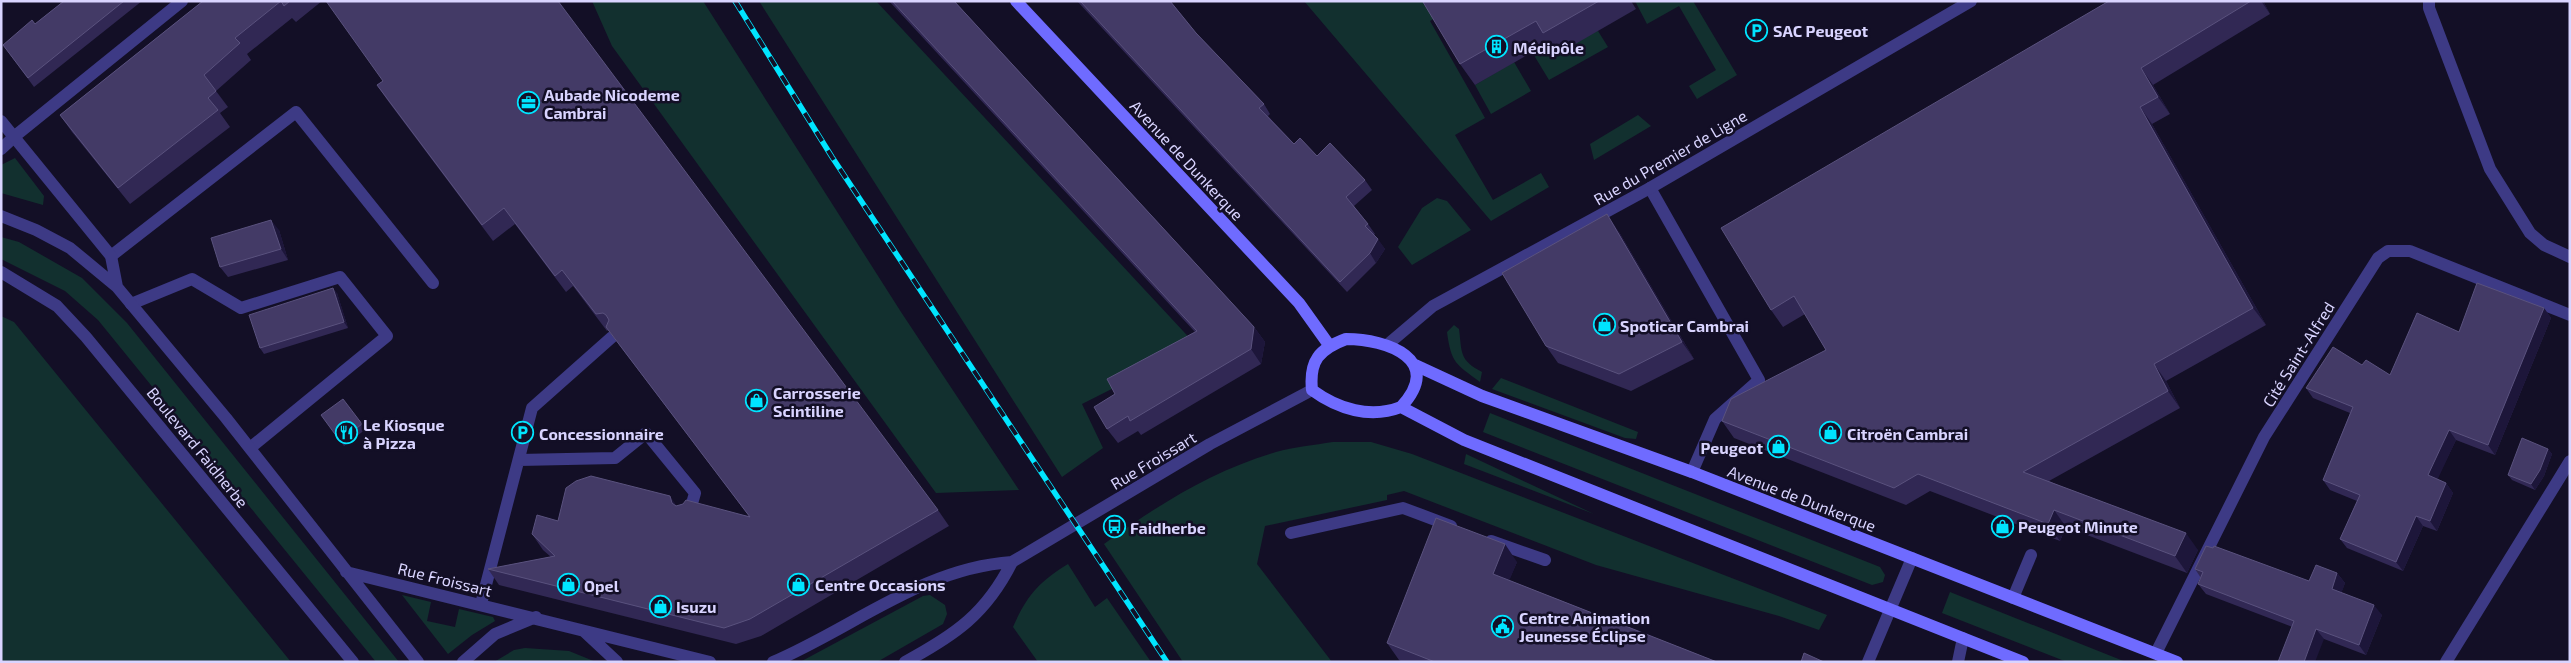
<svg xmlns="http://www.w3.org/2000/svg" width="2571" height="663" viewBox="0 0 2571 663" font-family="'Exo 2',sans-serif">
<rect width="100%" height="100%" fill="#130f26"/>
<path fill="#12302f" d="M592 1H703L901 312 1019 490 936 493 612 46Z
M759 1H876L1197 346 1082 404 1103 448 1062 477Z
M1304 1H1465L1430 21 1485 118 1455 135 1493 200 1541 173 1549 187 1491 221Z
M1635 1H1693L1737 75 1697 99 1689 86 1716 70 1679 6 1647 24Z
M1598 31 1608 47 1549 80 1532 52 1550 41Z
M1514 62 1531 91 1491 114 1475 85Z
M1638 115 1651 126 1594 160 1590 144Z
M15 158 44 196 43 205 1 193V165Z
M1437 198 1447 201 1471 230 1412 265 1398 247 1422 208Z
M1 237 19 242 82 278 127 323 399 662H376L98 320 65 291 1 259Z
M1 316 14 322 291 662H1Z
M1454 325 1459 329C1462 353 1459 360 1482 372L1480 382C1456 364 1451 363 1447 332Z
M1501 378 1638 432 1636 439 1625 438 1492 389Z
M1490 413 1880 567 1885 575 1883 582 1872 585 1483 432Z
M1333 442H1371L1412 454 1827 615 1819 630 1779 616 1596 565 1404 491 1387 495V500L1265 526 1257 564 1332 662H1183L1104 544C1158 505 1211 471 1276 452 1294 447 1314 445 1333 442Z
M1466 454 1594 514 1464 464Z
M1068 564 1095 607 1107 598 1151 662H1038L1013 627C1027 595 1039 582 1068 564Z
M1950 592 2126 662H2067L1942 613Z
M402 595 431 602 427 621 455 627 459 609 493 617 495 621 472 635 448 654Z
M930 595 945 605 947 614 943 624 877 662H800L923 596Z
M525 648 569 651 596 662H494L514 650Z"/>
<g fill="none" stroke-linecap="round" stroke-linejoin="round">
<path stroke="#3d3a85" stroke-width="12" d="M2429 1V8L2490 169 2530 233 2544 245 2570 257
M1 149 15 136
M1650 188 1759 380 1715 419 1692 472
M111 256 296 112 433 283
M131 304 192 279 241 308 340 277 387 336 250 448
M519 460 615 458 646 433 695 493 689 514
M1291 533 1403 508 1451 526
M1491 541 1545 560
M2013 598 2031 555
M481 604 532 408 612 337
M2156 653 2264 437 2378 258 2388 251H2410L2570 315
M1868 662 1912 558
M1958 662 1963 638
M2446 662 2570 461"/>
<path stroke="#3d3a85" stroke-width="12" d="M1 121 111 256 117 287
M15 136 182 1
M1 216 36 230 70 248 117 287 226 418 418 662
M1 272 57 306 86 337 353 662
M1387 345 1433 306 1650 188 1971 1
M346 572 710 662
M585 632 617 662
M463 662 495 634 536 617
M773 662C853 628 922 568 1012 562L1210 444 1312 390
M905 662C955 635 986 614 1012 562"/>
<path stroke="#6f6bff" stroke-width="12" d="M1016 1 1299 303 1329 345
M1346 339C1387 339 1445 360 1401 407 1370 419 1338 409 1312 390 1309 361 1319 349 1346 339Z
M1415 365 1482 396 1692 472 2177 662
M1401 407 1464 440 2023 662"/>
<defs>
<path id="rail" d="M735 1 832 157 1167 662"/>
</defs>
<use href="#rail" stroke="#00e5ff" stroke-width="5.5"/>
<use href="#rail" stroke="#130f26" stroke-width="4" stroke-dasharray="11" stroke-linecap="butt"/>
</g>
<path fill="#312854" d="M64 1H142L34 87 3 45 35 24Z
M203 1H322L296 22 292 18 247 54 251 60 216 91 228 107 220 113 230 127 130 204 72 132 60 115Z
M889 1H954L1254 327 1265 342 1261 364 1141 435 1138 431 1118 443 1107 429 1195 332Z
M1077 1H1170L1196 33 1264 104 1270 114 1268 116 1294 144 1365 180 1372 190 1354 206 1368 224 1375 234 1374 235 1385 249 1376 263 1347 292Z
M1424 1H1631L1636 9 1558 54 1550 42 1475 85 1460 64Z
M2109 1H2263L2270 14 2153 85 2170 114 2152 124 2266 325 2166 381 2180 408 2049 481 2198 550 2187 573 2066 527 2060 541 1930 491 1906 505 1734 438 1722 421 1826 350 1805 314 1783 327 1771 310Z
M383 81 938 510 949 526 761 636 736 644 499 585 488 569 551 557 543 550 532 534 558 521 677 506 749 516 608 330 607 331 573 286 566 292 515 224 493 241 388 101 377 85Z
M279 230 288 260 228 277 220 267Z
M1619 232 1694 359 1631 391 1558 363 1546 346Z
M337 293 348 328 264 354 260 348Z
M2544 308 2551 318 2495 455 2456 440 2437 479 2446 483 2453 493 2437 531 2423 526 2403 571 2347 548 2340 539 2357 501 2330 490 2323 480 2350 413 2313 398 2306 388 2362 365 2390 375 2459 332Z
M321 415 362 424 366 429 344 446Z
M2548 449 2552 454 2544 476 2535 490 2512 480 2508 475Z
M1517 562 1509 580 1717 662H1402L1399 660 1387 643Z
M2195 569 2309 581 2337 573 2345 583 2341 593 2382 615 2366 655 2206 594 2198 584 2201 578Z"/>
<path fill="#1d163a" d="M2261 1H2263L2270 14Z
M2141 68 2153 85 2170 114 2158 97Z
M2140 107 2152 124 2266 325 2253 308Z
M1607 214 1619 232 1694 359 1682 342Z
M271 220 279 230 288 260 281 249Z
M1378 239 1385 249 1376 263 1370 253Z
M333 288 337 293 348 328 344 322Z
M2544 308 2551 318 2495 455 2488 445Z
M1254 327 1265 342 1261 364 1251 349Z
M2154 364 2166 381 2180 408 2168 391Z
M2449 430 2456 440 2435 485 2428 475Z
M2548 449 2552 454 2544 476 2535 490 2531 484Z
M2446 483 2453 493 2437 531 2430 521Z
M670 496 681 512 672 503Z
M2054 510 2066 527 2060 541 2048 524Z
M2416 516 2423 526 2403 571 2396 562Z
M2186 533 2198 550 2187 573 2175 556Z
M1505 544 1517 562 1505 591 1493 574Z
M2337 573 2345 583 2339 600 2332 589Z
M2374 605 2382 615 2366 655 2359 645Z
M2316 629 2324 639 2315 662H2304Z"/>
<path fill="#433a66" stroke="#5a527e" d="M64 1H124L28 78 3 45 32 20 35 24Z
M203 1H290L284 6 281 1 235 38 240 43 204 75 216 91 208 98 218 110 118 188 60 115Z
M326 1H558L938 510 750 619 724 628 488 569 555 556 532 534 537 515 558 521 566 488 576 481 591 476 670 496 672 503 676 506 683 504 686 500 750 517 606 327 609 320 606 315 603 313 596 314 562 270 555 276 504 208 482 225 377 85 383 81Z
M892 1H954L1254 327 1251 349 1130 421 1128 416 1107 429 1094 407 1115 394 1107 379 1197 331Z
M1080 1H1170L1196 33 1264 104 1259 108 1294 144 1300 138 1317 156 1330 143 1365 180 1346 197 1368 224 1365 226 1378 239 1370 253 1340 282Z
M1424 1H1599L1543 33 1536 21 1460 64 1423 2Z
M2109 1H2251L2141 68 2158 97 2140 107 2253 308 2154 364 2168 391 2023 472 2186 533 2175 556 2054 510 2048 524 1918 474 1894 488 1722 421 1731 399 1826 350 1794 296 1771 310 1721 228Z
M1607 214 1682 342 1619 374 1546 346 1502 273Z
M271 220 281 249 220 267 211 238Z
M2477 283 2544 308 2488 445 2449 430 2428 475 2446 483 2430 521 2416 516 2396 562 2340 539 2360 495 2323 480 2353 407 2306 388 2333 347 2362 365 2366 360 2390 375 2417 313 2459 332Z
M333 288 344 322 260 348 249 315Z
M343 399 362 424 340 441 321 415Z
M2522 438 2548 449 2540 470 2531 484 2508 475Z
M1436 518 1505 544 1493 574 1717 662H1435L1387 643Z
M2206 546 2213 548 2214 546 2309 581 2316 565 2337 573 2332 589 2374 605 2359 645 2316 629 2304 662H2278L2294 621 2198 584 2203 572 2195 569Z
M1804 653 1824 662H1801Z"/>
<defs>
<symbol id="parking-ring" viewBox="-11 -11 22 22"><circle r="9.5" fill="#130f26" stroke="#00e5ff" stroke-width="1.5"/><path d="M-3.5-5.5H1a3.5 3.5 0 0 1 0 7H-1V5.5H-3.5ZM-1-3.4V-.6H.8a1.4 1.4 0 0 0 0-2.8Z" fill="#00e5ff"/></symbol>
<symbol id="building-ring" viewBox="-11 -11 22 22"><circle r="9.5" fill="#130f26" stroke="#00e5ff" stroke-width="1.5"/><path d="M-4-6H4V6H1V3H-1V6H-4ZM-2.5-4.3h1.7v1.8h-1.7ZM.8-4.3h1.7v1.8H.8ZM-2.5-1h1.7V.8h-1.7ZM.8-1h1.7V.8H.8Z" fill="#00e5ff"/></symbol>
<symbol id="office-ring" viewBox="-11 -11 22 22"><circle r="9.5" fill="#130f26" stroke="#00e5ff" stroke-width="1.5"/><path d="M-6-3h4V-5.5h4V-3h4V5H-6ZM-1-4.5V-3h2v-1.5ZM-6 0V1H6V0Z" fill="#00e5ff"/></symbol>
<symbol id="shop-ring" viewBox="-11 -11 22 22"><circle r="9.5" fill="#130f26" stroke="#00e5ff" stroke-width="1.5"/><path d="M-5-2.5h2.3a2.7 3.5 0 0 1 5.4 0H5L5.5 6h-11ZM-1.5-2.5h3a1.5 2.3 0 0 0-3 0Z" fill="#00e5ff"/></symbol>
<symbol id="restaurant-ring" viewBox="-11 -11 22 22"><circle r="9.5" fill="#130f26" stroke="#00e5ff" stroke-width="1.5"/><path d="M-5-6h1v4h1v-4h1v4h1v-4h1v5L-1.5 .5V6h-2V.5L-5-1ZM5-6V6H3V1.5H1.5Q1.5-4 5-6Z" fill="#00e5ff"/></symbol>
<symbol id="bus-ring" viewBox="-11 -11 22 22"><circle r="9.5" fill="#130f26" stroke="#00e5ff" stroke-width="1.5"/><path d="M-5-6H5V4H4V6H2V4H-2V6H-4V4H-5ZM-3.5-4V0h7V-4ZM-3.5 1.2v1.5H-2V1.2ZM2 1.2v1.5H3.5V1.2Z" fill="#00e5ff"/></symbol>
<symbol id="civic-ring" viewBox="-11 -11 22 22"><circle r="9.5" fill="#130f26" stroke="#00e5ff" stroke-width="1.5"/><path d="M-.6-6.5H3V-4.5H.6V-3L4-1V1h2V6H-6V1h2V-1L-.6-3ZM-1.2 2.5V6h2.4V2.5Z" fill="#00e5ff"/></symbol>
</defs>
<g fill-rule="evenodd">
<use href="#parking-ring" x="1744" y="18" width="25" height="25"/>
<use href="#building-ring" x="1484" y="34" width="25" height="25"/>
<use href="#office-ring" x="516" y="90" width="25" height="25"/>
<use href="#shop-ring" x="1592" y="312" width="25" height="25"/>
<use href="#shop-ring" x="744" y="388" width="25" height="25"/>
<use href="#restaurant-ring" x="334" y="420" width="25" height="25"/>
<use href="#parking-ring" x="510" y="420" width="25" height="25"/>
<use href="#shop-ring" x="1818" y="420" width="25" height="25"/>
<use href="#shop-ring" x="1766" y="434" width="25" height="25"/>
<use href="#shop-ring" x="1990" y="514" width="25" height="25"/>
<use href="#bus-ring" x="1102" y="514" width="25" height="25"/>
<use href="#shop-ring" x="786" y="572" width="25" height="25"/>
<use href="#shop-ring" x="556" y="572" width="25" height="25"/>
<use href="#shop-ring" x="648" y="594" width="25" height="25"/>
<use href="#civic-ring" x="1490" y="614" width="25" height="25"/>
</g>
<g text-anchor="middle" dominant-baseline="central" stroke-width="5" stroke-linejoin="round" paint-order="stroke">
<g font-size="16" font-weight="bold" fill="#d9d4ff" stroke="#130f26" text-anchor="start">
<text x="1773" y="30">SAC Peugeot</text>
<text x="1513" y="47">Médipôle</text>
<text x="544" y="94">Aubade Nicodeme<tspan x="544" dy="18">Cambrai</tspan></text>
<text x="1620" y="325">Spoticar Cambrai</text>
<text x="773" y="392">Carrosserie<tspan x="773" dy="18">Scintiline</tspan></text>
<text x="363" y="424">Le Kiosque<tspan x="363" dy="18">à Pizza</tspan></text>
<text x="539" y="433">Concessionnaire</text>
<text x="1847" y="433">Citroën Cambrai</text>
<text x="1763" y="447" text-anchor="end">Peugeot</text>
<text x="2018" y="526">Peugeot Minute</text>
<text x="1130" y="527">Faidherbe</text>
<text x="815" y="584">Centre Occasions</text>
<text x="584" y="585">Opel</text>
<text x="676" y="606">Isuzu</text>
<text x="1519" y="617">Centre Animation<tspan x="1519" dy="18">Jeunesse Éclipse</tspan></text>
</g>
<g font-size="16" fill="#d9d4ff" stroke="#130f26">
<text transform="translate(1670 157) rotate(-30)">Rue du Premier de Ligne</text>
<text transform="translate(1187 160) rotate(47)">Avenue de Dunkerque</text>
<text transform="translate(2298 354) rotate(-58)">Cité Saint-Alfred</text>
<text transform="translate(198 447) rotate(51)">Boulevard Faidherbe</text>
<text transform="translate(1153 460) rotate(-31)">Rue Froissart</text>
<text transform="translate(1802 498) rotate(21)">Avenue de Dunkerque</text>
<text transform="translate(445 579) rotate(14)">Rue Froissart</text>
</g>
</g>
<rect width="2571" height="663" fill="none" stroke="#d9d4ff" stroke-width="5"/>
</svg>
